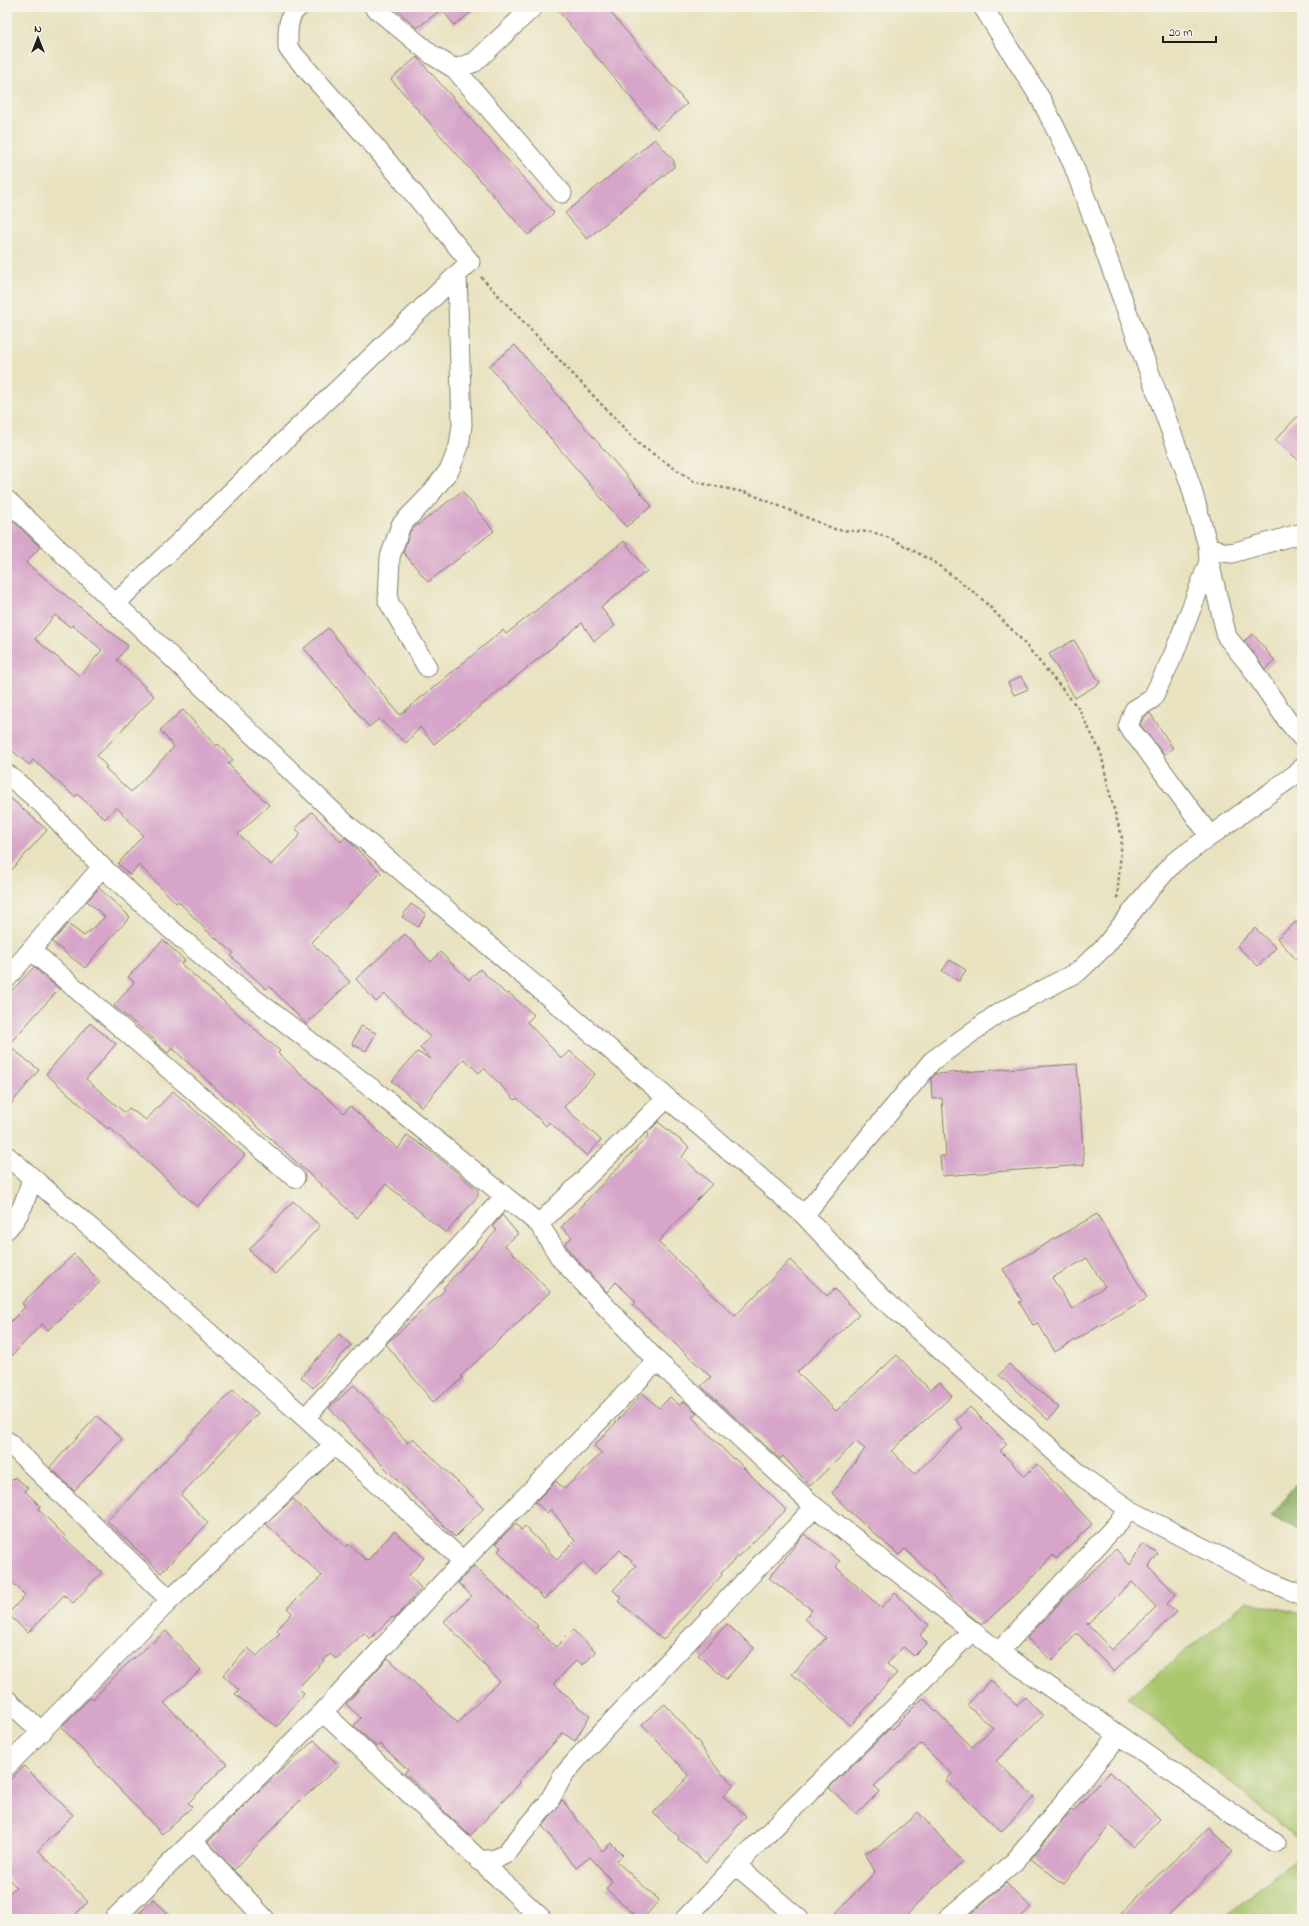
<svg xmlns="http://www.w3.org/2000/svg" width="1309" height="1926" viewBox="0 0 1309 1926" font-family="'Indie Flower',sans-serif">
<rect width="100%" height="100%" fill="#f7f3e8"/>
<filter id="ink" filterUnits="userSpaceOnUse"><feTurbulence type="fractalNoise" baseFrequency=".025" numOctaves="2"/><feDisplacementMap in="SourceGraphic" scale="8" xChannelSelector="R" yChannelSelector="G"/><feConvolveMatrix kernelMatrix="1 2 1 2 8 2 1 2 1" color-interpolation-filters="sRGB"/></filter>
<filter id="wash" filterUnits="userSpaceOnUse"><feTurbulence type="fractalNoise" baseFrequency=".012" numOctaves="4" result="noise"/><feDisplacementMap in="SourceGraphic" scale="16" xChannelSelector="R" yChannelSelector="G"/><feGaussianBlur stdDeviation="0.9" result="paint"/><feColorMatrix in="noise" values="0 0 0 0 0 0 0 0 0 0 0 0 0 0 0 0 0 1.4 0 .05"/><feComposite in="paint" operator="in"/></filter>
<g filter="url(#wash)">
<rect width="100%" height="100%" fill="#e8e2c0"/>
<path fill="#abc76e" stroke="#647245" d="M1246 1601 1302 1614V1842L1128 1698Z
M1302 1853V1919H1222Z"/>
<path fill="#88ac61" stroke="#52643e" d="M1302 1477V1531L1271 1516Z"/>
<g id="blocks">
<path fill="#d6a5c9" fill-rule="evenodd" d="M394 7H479L454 25 442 9 417 28Z
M555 7H606L687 104 657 129Z
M417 57 554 213 528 235 391 79Z
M655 139 674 161V167L587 239 565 213Z
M515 345 652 506 626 527 489 366Z
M1302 412V463L1275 440Z
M462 491 494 531 428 582 403 552 410 531Z
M7 515 40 547 26 563 128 646 117 660 154 696 97 756 107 767 105 768 131 792 174 747 160 730 183 710 216 746 218 744 233 760 228 764 269 805 238 834 271 865 301 834 295 828 312 812 341 842 345 837 381 873 311 942 350 982 306 1024 269 986 266 989 231 956 234 953 207 931 178 901 176 903 139 865 130 875 118 864 143 835 116 807 105 819 77 794 75 797 33 760 29 765 7 746ZM55 615 70 627 72 625 102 650 80 676 35 639Z
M624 541 647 571 601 607 615 626 594 641 582 623 434 744 420 727 406 743 379 719 369 727 304 648 328 628 400 715 503 630 506 634Z
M1253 634 1275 661 1265 669 1244 641Z
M1074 640 1100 683 1075 698 1049 654Z
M1021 676 1028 689 1014 695 1008 683Z
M1150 713 1173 748 1164 755 1140 725 1143 718Z
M7 795 47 830 7 875Z
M99 888 130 917 105 944 85 968 52 942 68 924 84 936 105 917 87 901Z
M411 904 426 914 418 927 402 917Z
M1296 922 1302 929V966L1277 938Z
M1255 928 1276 948 1258 966 1237 946Z
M405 934 431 962 440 952 469 980 480 969 507 995 509 993 534 1015 527 1022 562 1059 570 1051 595 1074 564 1107 601 1140 587 1156 549 1122 546 1126 517 1098 515 1100 484 1068 479 1073 464 1059 422 1107 392 1081 417 1052 431 1059 420 1048 430 1037 385 994 376 1002 356 979Z
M163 940 185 961 181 964 280 1051 278 1053 344 1113 350 1106 398 1149 407 1135 429 1150 478 1190V1196L446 1233 386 1184 357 1218 172 1048 168 1053 155 1042 156 1041 114 1006 134 982 128 977Z
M950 960 966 970 959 981 942 971Z
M34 967 59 989 8 1045 39 1070 7 1109V996Z
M90 1023 116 1044 86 1079 125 1113 129 1108 146 1120 173 1091 245 1155 197 1207 109 1127 108 1129 46 1074Z
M361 1026 376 1033 366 1051 352 1044Z
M1077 1064 1084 1165 942 1176 940 1156H946L942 1098 932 1099 931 1079 935 1074Z
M658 1122 689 1147 682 1157 712 1184 658 1242 735 1316 790 1260 827 1296 835 1289 859 1315 797 1372 836 1411 897 1355 930 1390 940 1382 952 1396 891 1451 915 1474 963 1428 956 1420 970 1407 1007 1444 1000 1451 1025 1476 1037 1464 1092 1524 1056 1559 1053 1555 1019 1592 982 1625 958 1606 935 1580 936 1579 905 1549 899 1555 851 1513 832 1493 865 1449 856 1442 810 1486 783 1456 780 1459 701 1386 711 1377 633 1305 636 1302 616 1282 607 1292 570 1252 565 1244 572 1237 561 1227 649 1135 647 1133Z
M293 1201 320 1226 275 1274 249 1250Z
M1097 1214 1147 1298 1055 1352 1038 1323 1033 1325 1019 1302 1022 1301 1003 1269ZM1087 1258 1105 1286 1072 1309 1052 1278Z
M502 1215 518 1234 505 1245 550 1292 461 1376 463 1378 433 1402 386 1344 445 1290 443 1288 497 1230 493 1226Z
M74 1254 100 1282 48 1330 42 1324 7 1361V1325L25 1307 22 1303Z
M339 1334 351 1345 313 1388 301 1377Z
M1009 1364 1059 1408 1048 1420 999 1375Z
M354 1385 408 1443 413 1438 484 1508 455 1537 384 1467 329 1408Z
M233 1390 258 1413 181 1495 208 1523 161 1573 107 1521Z
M643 1393 659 1408 670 1397 679 1405 684 1401 697 1413 692 1417 733 1459 734 1458 786 1510 721 1573 722 1575 663 1640 618 1601 621 1598 613 1590 636 1566 620 1550 595 1574 583 1563 544 1599 498 1551 501 1548 496 1543 516 1523 521 1530 525 1526 557 1560 575 1541 551 1509 547 1513 535 1502 556 1481 564 1489 602 1453 594 1446Z
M97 1416 122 1439 74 1491 50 1467Z
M15 1477 28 1488 25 1491 40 1506 38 1509 65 1536 64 1538 102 1572 73 1603 64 1595 28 1633 8 1614 25 1595 7 1577V1485Z
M293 1499 346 1547 348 1544 367 1561 394 1531 424 1558 409 1575 421 1588 395 1618 392 1617 370 1639 364 1633 336 1659 330 1654 298 1688 304 1693 277 1727 235 1694 239 1690 223 1675 248 1648 257 1656 280 1633 277 1630 292 1613 287 1608 322 1576 266 1524Z
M804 1534 840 1561 836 1567 881 1608 895 1593 929 1625 920 1635 927 1643 914 1656 903 1647 887 1664 897 1673 875 1696 876 1698 850 1726 792 1674 826 1638 805 1619 812 1610 769 1578Z
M1142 1544 1158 1553 1149 1567 1176 1594 1167 1604 1176 1612 1114 1672 1077 1633 1052 1661 1027 1638 1068 1594 1116 1549 1130 1565ZM1132 1582 1156 1607 1112 1650 1087 1624Z
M474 1566 538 1626 536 1628 556 1647 573 1630 596 1652 583 1665 577 1660 554 1683 578 1707 590 1715 575 1741 563 1733 518 1782 520 1783 470 1836 441 1808 442 1807 404 1773 408 1770 380 1744 377 1747 354 1726 361 1718 346 1704 388 1658 458 1723 499 1681 444 1621 472 1596 458 1583Z
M727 1624 754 1648 726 1679 698 1655Z
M166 1631 201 1670 164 1703 227 1764 188 1803 192 1807 162 1834 61 1727 91 1697 93 1699 126 1665Z
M990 1680 1017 1705 1025 1697 1043 1716 996 1761 1034 1797 1001 1832 946 1780 952 1774 921 1744 874 1786 880 1791 857 1814 829 1788 890 1728 891 1730 923 1698 972 1747 993 1728 967 1705Z
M665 1704 701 1745 700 1746 720 1772 734 1784 723 1796 746 1816 706 1863 678 1839 679 1837 653 1813 689 1776 642 1724Z
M314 1740 339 1766 291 1809 234 1870 208 1842 260 1790Z
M24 1766 73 1815 38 1850 88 1902 71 1919H7V1895L16 1887 7 1877V1783Z
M1110 1772 1160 1819 1133 1847 1110 1825 1064 1884 1031 1859 1071 1810 1073 1812Z
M562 1800 602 1851 611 1843 623 1855 616 1861 659 1900 643 1919H640L606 1889 612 1881 590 1857 576 1868 543 1827Z
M918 1812 963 1862 930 1891 903 1919H830L875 1872 865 1853 881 1845Z
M1210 1827 1233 1852 1163 1919H1116L1156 1877Z
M1006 1883 1031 1907 1019 1919H964Z
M153 1899 174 1919H134Z"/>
</g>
</g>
<g filter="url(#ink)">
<use href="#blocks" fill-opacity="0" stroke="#827f6e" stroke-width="1"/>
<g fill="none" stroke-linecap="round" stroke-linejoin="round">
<defs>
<path id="minor" d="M374 7 432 55 455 69 475 62 533 7
M983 7 1042 101 1073 164 1190 483 1208 546 1209 562 1227 637 1248 663 1287 720 1302 738
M455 69 562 193
M7 500 344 822 804 1215 880 1296 1084 1478 1130 1510 1265 1580 1302 1595
M1208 546 1222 552 1232 553 1302 533
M1209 562 1173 656 1152 699 1134 710 1128 727 1144 746 1210 836
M115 604 470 262 377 149 288 48C288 35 286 15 299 7
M427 667 388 601 390 557 401 525 429 496 450 469 459 446 462 425 457 275
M7 774 41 803 102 867 168 927 239 987 383 1097 539 1224 561 1259 657 1361 815 1507 999 1652 1275 1843
M31 950 295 1178
M7 978 102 867
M7 1156 100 1236 305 1418 463 1561
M804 1215 932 1061 996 1015 1079 971 1106 945 1146 894 1173 863 1300 771 1302 768
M539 1224 667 1098
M7 1229C22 1213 26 1199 32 1178
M305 1418 504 1197
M7 1441 170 1600
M999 1652 1130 1510
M7 1700 42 1732
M323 1712 542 1919
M7 1766 170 1600 334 1445
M192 1840 265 1919
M479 1861 496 1859 505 1854 548 1803 563 1776 584 1751 815 1507
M736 1865 799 1919
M114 1919 323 1712 463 1561 657 1361
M685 1919 736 1865 972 1631
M947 1919 1015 1861 1119 1735"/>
</defs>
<use href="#minor" stroke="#827f6e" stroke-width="21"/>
<path stroke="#827f6e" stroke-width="2.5" stroke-dasharray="3 3" stroke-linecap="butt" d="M481 277 640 445 695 482 748 493 837 530 872 532 892 539 934 562 980 597 1019 637 1079 709 1101 753 1110 795 1122 838 1117 900"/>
<use href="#minor" stroke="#fff" stroke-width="19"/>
</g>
</g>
<rect width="1309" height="1926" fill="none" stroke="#f7f3e8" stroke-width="24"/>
<g transform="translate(38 38)" stroke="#f7f3e8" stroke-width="3" paint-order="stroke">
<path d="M0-3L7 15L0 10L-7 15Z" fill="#1c1c1c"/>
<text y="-6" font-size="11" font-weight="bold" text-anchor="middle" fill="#1c1c1c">N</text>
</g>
<path d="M1163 36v6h53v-6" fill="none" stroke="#1c1c1c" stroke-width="2"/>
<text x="1169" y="36" font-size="12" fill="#1c1c1c" stroke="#f7f3e8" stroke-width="3" paint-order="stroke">20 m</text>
</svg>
